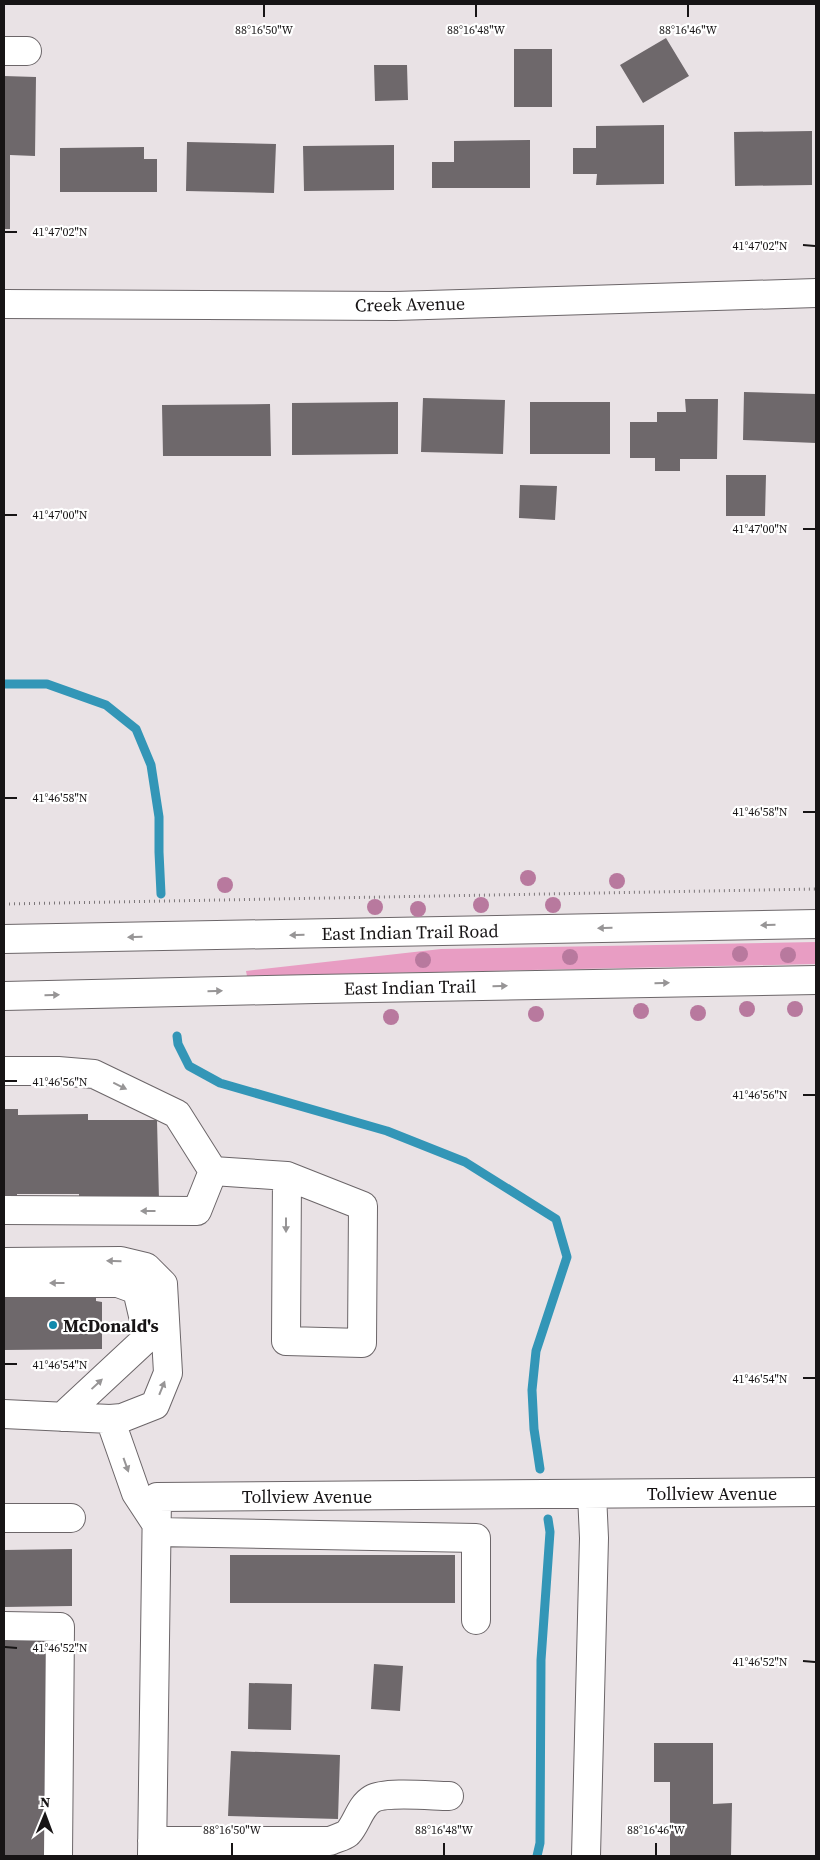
<svg xmlns="http://www.w3.org/2000/svg" width="820" height="1860" viewBox="0 0 820 1860" font-family="'Source Serif 4',serif">
<rect width="100%" height="100%" fill="#e9e2e5"/>
<path fill="#e89dc3" d="M816 942V964L247 976 246 971 441 949Z"/>
<g fill="none" stroke-linecap="round" stroke-linejoin="round">
<path stroke="#3396b7" stroke-width="9" d="M4 684H47L106 705 136 729 151 765 159 817V852L161 894
M177 1036 178 1044 189 1066 220 1083 387 1131 465 1162 556 1219 567 1257 536 1351 532 1390 534 1429 540 1469
M537 1856 540 1843 541 1660 550 1532 548 1519"/>
</g>
<path fill="#6e686b" d="M666 38 689 76 643 103 620 65Z
M514 49H552V107H514Z
M374 65H407L408 100 375 101Z
M4 76 36 77 35 156 10 155V229H4Z
M664 125V184L596 185 597 174H573V148H596V126Z
M812 131V185L735 186 734 132Z
M530 140V188H432V162H454V141Z
M187 142 276 144 274 193 186 191Z
M394 145V190L304 191 303 146Z
M144 147V159H157V192H60V148Z
M744 392 816 394V443L743 440Z
M423 398 505 400 503 454 421 452Z
M685 399H718L717 459H680V471H655V458H630V422H657V412H686Z
M398 402V454L292 455V403Z
M530 402H610V454H530Z
M270 404 271 456H163L162 405Z
M726 475H766L765 516H726Z
M520 485 557 486 555 520 519 518Z
M4 1109H18V1115L88 1114V1120H157L159 1200 79 1201V1194H17V1196H4Z
M4 1288H96V1301L102 1302V1349L4 1350Z
M72 1549V1606L4 1607V1550Z
M230 1555H455V1603H230Z
M4 1640 52 1641 51 1856H4Z
M374 1664 403 1666 400 1711 371 1709Z
M249 1683 292 1684 291 1730 248 1729Z
M654 1743H713V1804L732 1803 731 1856H670V1782H654Z
M231 1751 340 1755 338 1819 228 1816Z"/>
<g fill="none" stroke-linecap="round" stroke-linejoin="round">
<defs>
<path id="minor" d="M4 51H27
M4 304 395 306 816 293
M4 1071H58L94 1074 177 1114 213 1171
M213 1171 287 1176 363 1206 362 1343 286 1341 287 1176
M4 1210 197 1211 213 1171
M4 1262 121 1261 146 1267 163 1284 168 1373 155 1405 122 1418 110 1419 4 1414
M4 1283H118L137 1290 148 1337 62 1417
M110 1419 136 1493 157 1525
M4 1518H71
M157 1532 476 1538V1620
M4 1626 60 1627 58 1856
M152 1841H330C336 1838 343 1837 348 1833 357 1823 360 1806 372 1799 386 1791 433 1796 449 1796
M152 1856 157 1497 816 1492
M586 1856 594 1538 592 1494"/>
<path id="major" d="M4 939 816 924
M4 996 315 989 816 980"/>
</defs>
<use href="#minor" stroke="#6c6669" stroke-width="30"/>
<use href="#major" stroke="#6c6669" stroke-width="30"/>
<path stroke="#7b7678" stroke-width="3" stroke-dasharray="1 4" stroke-linecap="butt" d="M4 904 816 889"/>
<use href="#minor" stroke="#fff" stroke-width="28"/>
<use href="#major" stroke="#fff" stroke-width="28"/>
</g>
<g fill="#b8799e">
<circle cx="528" cy="878" r="8"/>
<circle cx="617" cy="881" r="8"/>
<circle cx="225" cy="885" r="8"/>
<circle cx="481" cy="905" r="8"/>
<circle cx="553" cy="905" r="8"/>
<circle cx="375" cy="907" r="8"/>
<circle cx="418" cy="909" r="8"/>
<circle cx="740" cy="954" r="8"/>
<circle cx="788" cy="955" r="8"/>
<circle cx="570" cy="957" r="8"/>
<circle cx="423" cy="960" r="8"/>
<circle cx="747" cy="1009" r="8"/>
<circle cx="795" cy="1009" r="8"/>
<circle cx="641" cy="1011" r="8"/>
<circle cx="698" cy="1013" r="8"/>
<circle cx="536" cy="1014" r="8"/>
<circle cx="391" cy="1017" r="8"/>
</g>
<defs><path id="oneway-solid" d="M-6-.8H1V-3.2L6.5 0L1 3.2V.8H-6Z" transform="scale(1.25)"/></defs>
<g fill="#979596">
<use href="#oneway-solid" transform="translate(768 925) rotate(179)"/>
<use href="#oneway-solid" transform="translate(605 928) rotate(179)"/>
<use href="#oneway-solid" transform="translate(297 935) rotate(179)"/>
<use href="#oneway-solid" transform="translate(135 937) rotate(179)"/>
<use href="#oneway-solid" transform="translate(662 983) rotate(-1)"/>
<use href="#oneway-solid" transform="translate(500 986) rotate(-1)"/>
<use href="#oneway-solid" transform="translate(215 991) rotate(-1)"/>
<use href="#oneway-solid" transform="translate(52 995) rotate(-1)"/>
<use href="#oneway-solid" transform="translate(120 1086) rotate(26)"/>
<use href="#oneway-solid" transform="translate(148 1211) rotate(-180)"/>
<use href="#oneway-solid" transform="translate(286 1225) rotate(90)"/>
<use href="#oneway-solid" transform="translate(114 1261) rotate(-179)"/>
<use href="#oneway-solid" transform="translate(57 1283) rotate(180)"/>
<use href="#oneway-solid" transform="translate(97 1384) rotate(-43)"/>
<use href="#oneway-solid" transform="translate(162 1388) rotate(-68)"/>
<use href="#oneway-solid" transform="translate(126 1465) rotate(70)"/>
</g>
<path fill="none" stroke="#171415" stroke-width="2" d="M264 17V5M476 17V5M688 17V5M5 232H17M803 245 815 246M5 515H17M803 529H815M5 798H17M803 812H815M5 1081H17M803 1095H815M5 1364H17M803 1378H815M5 1647 17 1648M803 1661 815 1662M232 1855V1843M444 1855V1843M656 1855V1843"/>
<circle fill="#128aad" stroke="#fff" stroke-width="2" cx="53" cy="1325" r="5"/>
<g text-anchor="middle" dominant-baseline="central" stroke-width="4.5" stroke-linejoin="round" paint-order="stroke">
<g font-size="18" fill="#171415" stroke="#fff">
<text transform="translate(410 304) rotate(-1)">Creek Avenue</text>
<text transform="translate(410 932) rotate(-1)">East Indian Trail Road</text>
<text transform="translate(410 987) rotate(-1)">East Indian Trail</text>
<text x="712" y="1493">Tollview Avenue</text>
<text x="307" y="1496">Tollview Avenue</text>
</g>
<g font-size="18" font-weight="bold" fill="#171415" stroke="#fff" text-anchor="start">
<text x="63" y="1325">McDonald's</text>
</g>
</g>
<g font-size="12" text-anchor="middle" fill="#171415" stroke="#fff" stroke-width="4.5" stroke-linejoin="round" paint-order="stroke">
<text x="264" y="34">88°16'50"W</text>
<text x="476" y="34">88°16'48"W</text>
<text x="688" y="34">88°16'46"W</text>
<text x="60" y="236">41°47'02"N</text>
<text x="760" y="250">41°47'02"N</text>
<text x="60" y="519">41°47'00"N</text>
<text x="760" y="533">41°47'00"N</text>
<text x="60" y="802">41°46'58"N</text>
<text x="760" y="816">41°46'58"N</text>
<text x="60" y="1086">41°46'56"N</text>
<text x="760" y="1099">41°46'56"N</text>
<text x="60" y="1369">41°46'54"N</text>
<text x="760" y="1383">41°46'54"N</text>
<text x="60" y="1652">41°46'52"N</text>
<text x="760" y="1666">41°46'52"N</text>
<text x="232" y="1834">88°16'50"W</text>
<text x="444" y="1834">88°16'48"W</text>
<text x="656" y="1834">88°16'46"W</text>
</g>
<rect width="820" height="1860" fill="none" stroke="#171415" stroke-width="10"/>
<g transform="translate(45 1815) rotate(1)" stroke="#ffffff" stroke-width="4" paint-order="stroke">
<path d="M0-4L9 19L0 12L-9 19Z" fill="#171415"/>
<text y="-8" font-size="14" font-weight="bold" text-anchor="middle" fill="#171415">N</text>
</g>
</svg>
